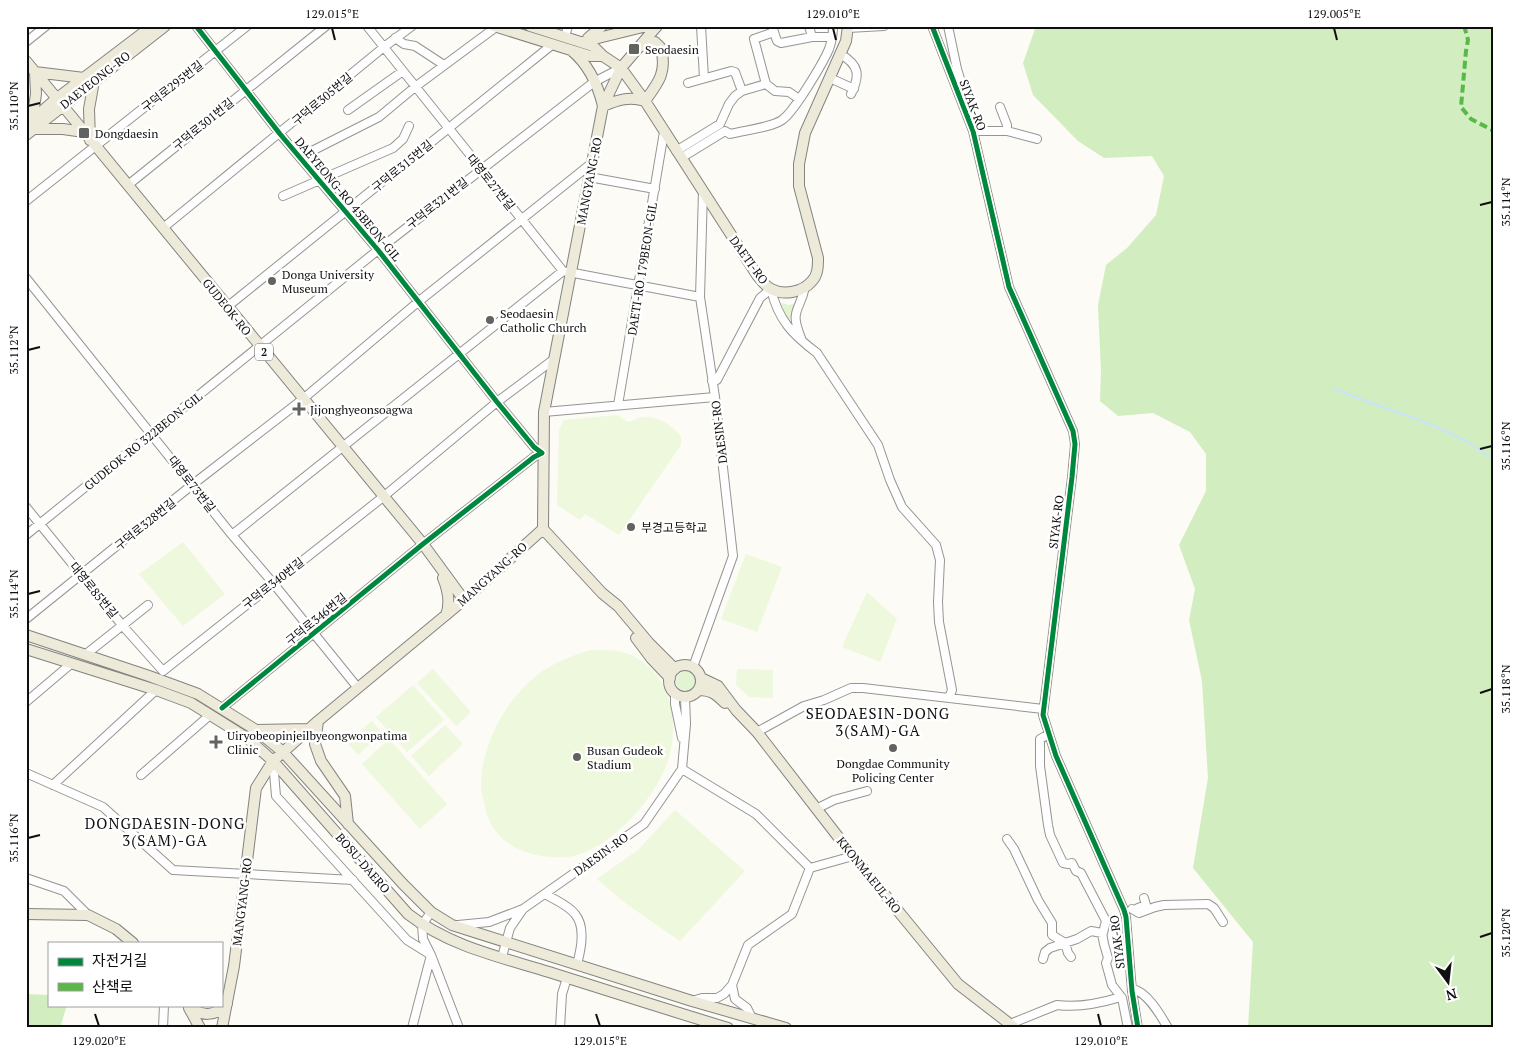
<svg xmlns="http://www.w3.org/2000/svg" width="1520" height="1054" viewBox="0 0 1520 1054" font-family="'PT Serif','Noto Sans KR',serif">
<rect width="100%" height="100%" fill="#fcfbf5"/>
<path fill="#e3f4d2" d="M783 303 789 305 796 303 793 308 792 318 788 319 781 304Z
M676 681a10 10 0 1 1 20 0a10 10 0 1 1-20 0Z"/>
<path fill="#d2edc0" d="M1036 26H1494V1028H1248L1253 942 1193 868 1208 778 1202 681 1189 620 1195 589 1179 545 1206 491V454L1190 432 1153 413 1118 416 1100 401 1101 371 1098 305 1106 265 1127 248 1156 215 1164 176 1152 156 1104 158 1078 141 1033 95 1023 63Z
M26 994 49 995V1005H67L60 1028H26Z"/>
<path fill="#eef8dd" d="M617 415 628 422C633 421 639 417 645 417 659 416 672 426 681 436V445L619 535 585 514 580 520 557 505 559 430 564 420Z
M183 542 225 594 183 626 139 574Z
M746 554 782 567 757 632 721 619Z
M867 592 897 619 880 662 842 647Z
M591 650C603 650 616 649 628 654 672 670 682 726 666 766 652 802 612 846 574 856 559 859 540 857 526 852 501 843 489 828 484 803 483 797 481 790 481 784 482 744 505 701 536 676 552 663 571 656 591 650Z
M433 669 471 712 456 726 417 683Z
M737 669 773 670V698L749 697 736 685Z
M413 685 444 720 407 752 376 717Z
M372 721 382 733 358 755 347 743Z
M445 725 463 744 429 776 411 756Z
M389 739 447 804 420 829 362 764Z
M675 810 745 871 680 941 625 903 597 879 638 850Z"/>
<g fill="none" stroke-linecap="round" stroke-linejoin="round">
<path stroke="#c7e4fb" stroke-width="2" d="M1334 389 1430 424 1470 443 1484 454 1494 456"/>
<defs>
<path id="minor" d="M196 26 280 134 378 250 497 402 534 447 542 453 534 457 423 544 222 708
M367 26 563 271 700 297
M701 26 704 78
M772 26 777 41 781 43 812 37 809 26
M932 26 973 131 1009 287 1073 431 1075 444 1072 477 1043 715 1056 756 1124 910 1126 917 1132 991 1138 1028
M948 26 957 69 970 111
M848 28 884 26
M565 37 568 26
M812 37H832
M395 38 404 44 415 46 444 65
M26 42 46 26
M840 54C860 65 860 76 851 94
M830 78 854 89
M688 83 731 71 735 72 742 91
M766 84 775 91 789 92 799 99
M1000 107 1007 125V131
M348 110 403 71
M973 131H1007L1037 139
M676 151 720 124 729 104 735 96 742 91 766 84 754 39 774 32
M300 157 379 117 415 87 496 27
M681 158 725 131 730 134C745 130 770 128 782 120 794 112 823 63 829 49 832 41 833 34 833 26
M589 177 655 189
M128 185 326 26
M283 196 393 148 403 139 409 126
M26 201 247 26
M163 228 384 47 412 26
M26 278 232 535 273 583 358 688
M227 307 553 44
M801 338C789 309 800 312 805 287
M712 381 717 380 760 298 771 289C778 320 793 335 817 353L878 445 890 480 902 507 936 545 940 560 938 602 939 622 952 690 949 698
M618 405 664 132
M544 412 715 397
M26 507 122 625 163 671
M26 535 378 250 594 82 621 68
M232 535 563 271
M26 619 192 485 303 399 418 302 592 163
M85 655 148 605
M693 667 733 556 715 397 700 297 703 191
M163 671 383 497 497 402 553 360
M675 693V704L682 738
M26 702 72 663
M757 732 804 706 824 700 851 688H863L1043 709
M1049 734 1040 739V766L1048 825 1050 835 1063 863 1068 864 1072 863 1076 871 1081 873 1106 921 1103 933
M273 761 276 796 407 940 431 955 412 1028
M682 769 756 814 810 868
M26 773 103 807 173 870 353 880
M141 775 210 715
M53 785 156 690
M816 809 834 800 867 791
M1007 839 1014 849 1038 900 1052 923V935L1065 943 1068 953 1071 957
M810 868 853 856
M26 878 64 891 88 915
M545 894C555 900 568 905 575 914 586 927 581 950 577 964
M1138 908 1146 905 1144 898
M1132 909 1139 913 1155 907 1164 905 1208 904 1214 908 1223 922
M431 912 422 925 423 939 431 955 459 1028
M458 925 489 922 523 909
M502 957 510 928 523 909 644 824 682 769 686 724 685 697
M1043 959 1045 952 1050 948 1077 939 1091 931 1102 933 1104 944 1108 958 1106 963 1112 985 1122 998 1128 1028
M732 985 735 999 747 1008 751 1016
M1132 989C1147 991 1161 1016 1168 1028
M692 1001 702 998H717L724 994 732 985 748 945 792 914 810 868
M1010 1024 1057 1005C1078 1008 1101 1003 1121 997
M163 1028 164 1005
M560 1028 562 994 567 978"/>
<path id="major" d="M494 26 590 56H603
M530 26 593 46 603 56 621 68 645 101 757 275C761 280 765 286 771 289 784 296 803 292 812 281 818 275 818 266 818 258L799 186V164L805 133 846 41 848 26
M588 38 602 26
M582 42 647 26
M571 50C588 64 598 85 603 106 618 100 629 96 645 101 659 82 667 72 661 48L655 42 639 47
M26 61 423 544 464 600
M32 120 36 94 35 72 84 78
M26 125 56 99 152 26
M33 129H63L84 132
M26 135 165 26
M90 140 89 109 94 81
M543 529 602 593 618 606 649 643 675 669
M443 578C448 590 451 602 446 615
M26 635 149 676 198 694 256 730 283 752 403 884 431 912 452 925 692 1001 786 1028
M636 638 651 658 670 678
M26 649 156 690 191 703 247 738 273 761 408 914C449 946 500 957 549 972 609 991 668 1010 728 1028
M669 681a16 16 0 1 1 32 0a16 16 0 1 1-32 0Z
M701 678 718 686 736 710 757 732 853 856 958 984 1015 1028
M698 690C711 690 716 694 725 703
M318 721 315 744 321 761 345 796 348 824
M256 730 309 729
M26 914 88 915 116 929 133 943
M189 1005C201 1018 216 1016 227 1004
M189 1008 200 1028
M222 1028 234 966 256 788 273 761 318 721 464 600 543 529 544 412 603 106 621 68 657 26"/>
</defs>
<use href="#minor" stroke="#969593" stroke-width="10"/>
<use href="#major" stroke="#838380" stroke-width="12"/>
<use href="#minor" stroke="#fffefe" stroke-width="8"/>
<use href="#major" stroke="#eeead9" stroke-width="10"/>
<path stroke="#58b947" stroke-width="4" stroke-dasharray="8 4" stroke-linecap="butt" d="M1467 26 1465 29 1468 40 1466 51 1461 107 1471 119 1494 131"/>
<defs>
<path id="cycleway" d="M196 26 280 134 378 250 497 402 534 447 542 453 534 457 423 544 222 708
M932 26 973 131 1009 287 1073 431 1075 444 1072 477 1043 715 1056 756 1124 910 1126 917 1132 991 1138 1028"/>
</defs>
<use href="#cycleway" stroke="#fff" stroke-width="8"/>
<use href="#cycleway" stroke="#00873e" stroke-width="5"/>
</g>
<path fill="none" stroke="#0f0f0f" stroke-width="2" d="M332 28 335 40M833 28 836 40M1334 28 1337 40M28 106 40 103M1480 205 1492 202M28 350 40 347M1480 449 1492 446M28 594 40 591M1480 693 1492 689M28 838 40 835M1480 937 1492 933M95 1014 99 1026M596 1014 600 1026M1098 1014 1101 1026"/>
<g fill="#626260" stroke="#fff" stroke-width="2">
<rect x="628" y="43" width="12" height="12" rx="2.5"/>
<rect x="78" y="127" width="12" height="12" rx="2.5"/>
<circle cx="272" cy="281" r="5"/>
<circle cx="490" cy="320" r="5"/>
<path d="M296.5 401.5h5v5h5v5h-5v5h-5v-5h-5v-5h5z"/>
<circle cx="631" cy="527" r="5"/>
<path d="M213.5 734.5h5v5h5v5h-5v5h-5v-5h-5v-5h5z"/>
<circle cx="893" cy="748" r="5"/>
<circle cx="577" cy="757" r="5"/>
</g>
<g text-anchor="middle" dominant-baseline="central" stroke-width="5" stroke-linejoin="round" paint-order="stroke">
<rect fill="#fff" stroke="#575757" stroke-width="1" x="255" y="343.5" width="18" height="17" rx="4"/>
<g font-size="11" font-weight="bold" fill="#0f0f0f">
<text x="264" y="352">2</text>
</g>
<g font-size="12" fill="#0f0f0f" stroke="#fff" text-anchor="start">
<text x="645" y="49">Seodaesin</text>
<text x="95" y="133">Dongdaesin</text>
<text x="282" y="274">Donga University<tspan x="282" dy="14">Museum</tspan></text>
<text x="500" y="313">Seodaesin<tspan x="500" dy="14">Catholic Church</tspan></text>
<text x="310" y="409">Jijonghyeonsoagwa</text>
<text x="641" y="527">부경고등학교</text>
<text x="227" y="735">Uiryobeopinjeilbyeongwonpatima<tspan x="227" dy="14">Clinic</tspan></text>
<text x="587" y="750">Busan Gudeok<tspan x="587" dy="14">Stadium</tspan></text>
<text x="893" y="763" text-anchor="middle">Dongdae Community<tspan x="893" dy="14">Policing Center</tspan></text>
</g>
<g font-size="12" fill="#0f0f0f" stroke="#fff">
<text transform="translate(95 80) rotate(-38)">DAEYEONG-RO</text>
<text transform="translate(172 86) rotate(-38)">구덕로295번길</text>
<text transform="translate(322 99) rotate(-40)">구덕로305번길</text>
<text transform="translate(973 105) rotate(69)">SIYAK-RO</text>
<text transform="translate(203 124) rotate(-39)">구덕로301번길</text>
<text transform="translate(402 166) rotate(-39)">구덕로315번길</text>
<text transform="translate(589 181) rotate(-79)">MANGYANG-RO</text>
<text transform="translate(491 182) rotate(51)">대영로27번길</text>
<text transform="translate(348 199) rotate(50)">DAEYEONG-RO 45BEON-GIL</text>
<text transform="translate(437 203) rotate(-38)">구덕로321번길</text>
<text transform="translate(749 260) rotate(54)">DAETI-RO</text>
<text transform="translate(642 269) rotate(-81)">DAETI-RO 179BEON-GIL</text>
<text transform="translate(227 307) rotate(51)">GUDEOK-RO</text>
<text transform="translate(719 432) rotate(-97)">DAESIN-RO</text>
<text transform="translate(143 441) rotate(-39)">GUDEOK-RO 322BEON-GIL</text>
<text transform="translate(192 484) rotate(52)">대영로73번길</text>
<text transform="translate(1056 522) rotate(-83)">SIYAK-RO</text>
<text transform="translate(145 524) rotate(-39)">구덕로328번길</text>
<text transform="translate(492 574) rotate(-42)">MANGYANG-RO</text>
<text transform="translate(273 583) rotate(-38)">구덕로340번길</text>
<text transform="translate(94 590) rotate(51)">대영로85번길</text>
<text transform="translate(316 619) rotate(-39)">구덕로346번길</text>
<text transform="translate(601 854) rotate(-36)">DAESIN-RO</text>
<text transform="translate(363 863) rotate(49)">BOSU-DAERO</text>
<text transform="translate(869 875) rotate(51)">KKONMAEUL-RO</text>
<text transform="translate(242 902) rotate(-83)">MANGYANG-RO</text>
<text transform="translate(1117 942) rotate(-97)">SIYAK-RO</text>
</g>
<g font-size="15" letter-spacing="1" fill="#0f0f0f" stroke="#fff">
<text x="878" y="713">SEODAESIN-DONG<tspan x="878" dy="17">3(SAM)-GA</tspan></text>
<text x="165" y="823">DONGDAESIN-DONG<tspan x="165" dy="17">3(SAM)-GA</tspan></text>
</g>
</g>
<rect width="1520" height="1054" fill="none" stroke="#ffffff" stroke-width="55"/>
<rect x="48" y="942" width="175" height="65" fill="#ffffff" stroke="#9f9f9f"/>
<rect x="58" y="958" width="25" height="8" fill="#00873e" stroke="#9f9f9f"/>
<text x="92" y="966" font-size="15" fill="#0f0f0f">자전거길</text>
<rect x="58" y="983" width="25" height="8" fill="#58b947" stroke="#9f9f9f"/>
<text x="92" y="992" font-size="15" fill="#0f0f0f">산책로</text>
<g transform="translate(1448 982) rotate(165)" stroke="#ffffff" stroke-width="4" paint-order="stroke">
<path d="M0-4L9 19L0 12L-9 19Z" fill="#0f0f0f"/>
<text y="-8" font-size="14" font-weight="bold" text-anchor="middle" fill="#0f0f0f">N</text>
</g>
<rect x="28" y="28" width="1464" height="998" fill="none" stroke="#0f0f0f" stroke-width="2"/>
<g font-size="12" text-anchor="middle" fill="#0f0f0f">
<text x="332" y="18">129.015°E</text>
<text x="833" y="18">129.010°E</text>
<text x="1334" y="18">129.005°E</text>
<text transform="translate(14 106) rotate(-90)" y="4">35.110°N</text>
<text transform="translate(1506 202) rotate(-90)" y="4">35.114°N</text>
<text transform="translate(14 350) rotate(-90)" y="4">35.112°N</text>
<text transform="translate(1506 446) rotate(-90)" y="4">35.116°N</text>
<text transform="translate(14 594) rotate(-90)" y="4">35.114°N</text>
<text transform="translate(1506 689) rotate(-90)" y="4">35.118°N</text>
<text transform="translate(14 838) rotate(-90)" y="4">35.116°N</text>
<text transform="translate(1506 933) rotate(-90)" y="4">35.120°N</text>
<text x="99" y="1045">129.020°E</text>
<text x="600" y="1045">129.015°E</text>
<text x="1101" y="1045">129.010°E</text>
</g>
</svg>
